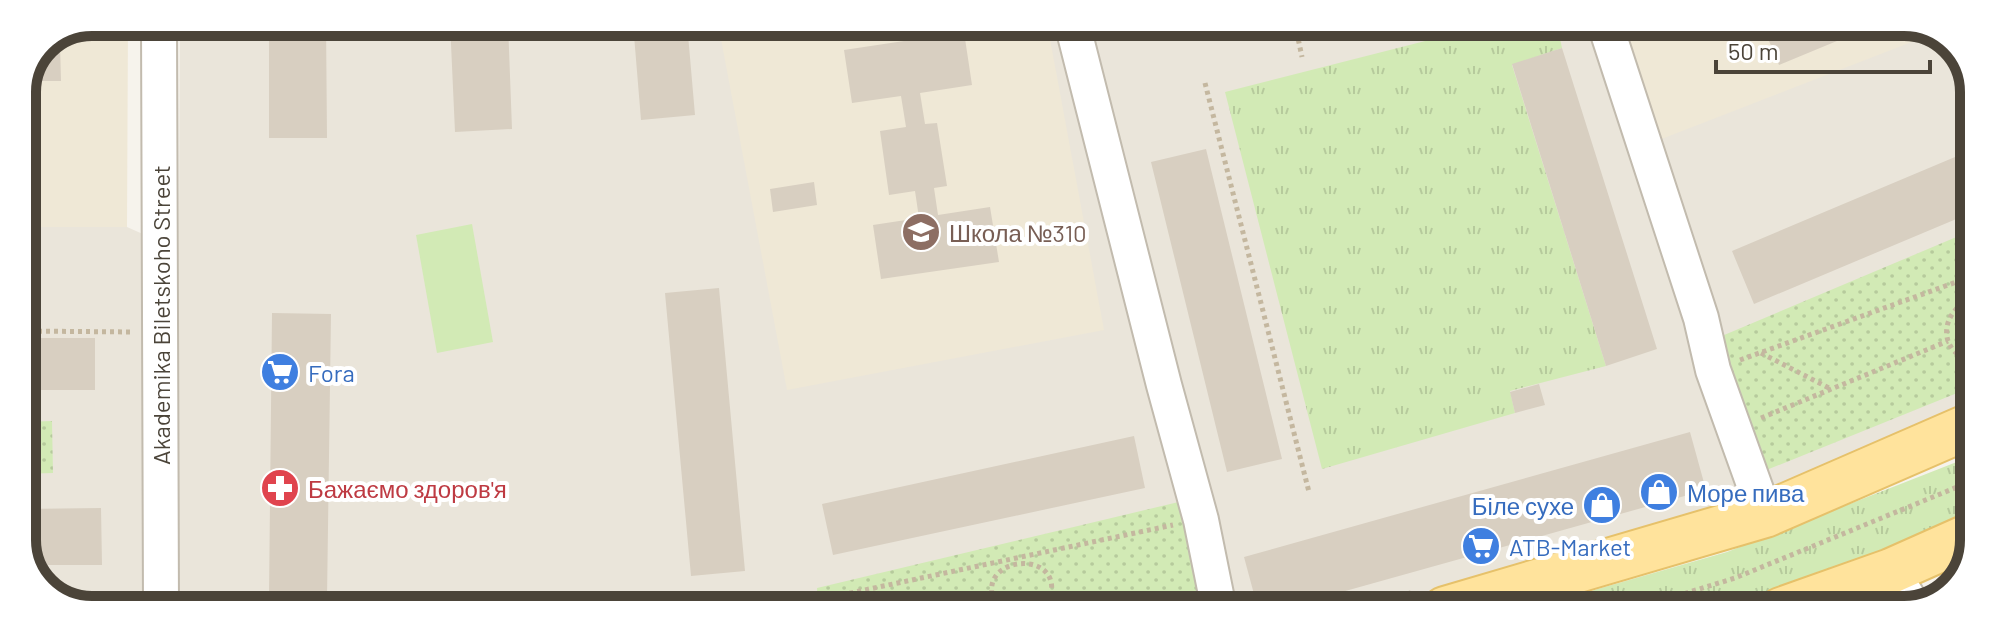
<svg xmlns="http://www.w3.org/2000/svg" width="1996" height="632" viewBox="0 0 1996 632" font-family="Barlow,sans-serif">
<defs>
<pattern id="grass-tufts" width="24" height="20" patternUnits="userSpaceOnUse" patternTransform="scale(2)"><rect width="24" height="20" fill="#d2eab5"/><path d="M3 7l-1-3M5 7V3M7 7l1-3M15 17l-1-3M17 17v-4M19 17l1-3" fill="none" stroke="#b6ca9c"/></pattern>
<pattern id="park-dots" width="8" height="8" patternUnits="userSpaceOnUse" patternTransform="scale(2)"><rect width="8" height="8" fill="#d2eab5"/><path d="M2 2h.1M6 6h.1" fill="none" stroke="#b6ca9c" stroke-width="1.8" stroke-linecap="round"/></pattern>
</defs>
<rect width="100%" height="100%" fill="#f6f3ec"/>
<path fill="#eae5da" d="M180 22 1923 25 1959 49 1974 87 1972 416 1754 508 1400 609 177 608Z
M22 227H127L145 235 147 608 73 607 39 586 23 549Z"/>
<path fill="#efe8d6" d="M92 22H128L127 227H22V92L43 42Z
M718 23H1047L1104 330 787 390Z
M1622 24 1923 25 1935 33 1659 140Z"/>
<path fill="url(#grass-tufts)" d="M1492 24H1557L1562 48 1512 65 1606 366 1510 391 1515 413 1322 469 1225 92Z
M1972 456V515L1753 606 1742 610 1528 609 1727 552Z"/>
<path fill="url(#park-dots)" d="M1973 230 1972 387 1737 482 1698 346Z
M52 421 53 473 22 474V422Z
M1187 500 1214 609H818L817 588Z"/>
<path fill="#d2eab5" d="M472 224 493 342 437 353 416 235Z"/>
<path fill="#d8cfc1" d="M269 22H326L327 138H269Z
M450 22 508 23 512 129 455 132Z
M633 23H687L695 115 641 120Z
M1652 24H1713L1687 35 1683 24 1657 35Z
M1762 24H1844L1849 36 1779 65Z
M964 32 972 85 920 93 925 124 937 123 947 186 934 188 938 215 990 207 999 262 881 279 873 225 919 218 915 191 889 195 880 131 906 127 901 96 852 103 844 50Z
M66 33V44H60L61 81H26L43 42Z
M1562 48 1657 349 1606 366 1512 64Z
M1206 149 1282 459 1227 472 1151 162Z
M1974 149 1973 212 1754 304 1732 251Z
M814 182 817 205 773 212 770 189Z
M719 288 745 571 691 576 665 293Z
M272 313 331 314 327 598H269Z
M22 338H95V390H22Z
M1539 384 1545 405 1515 413 1510 392Z
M1690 432 1706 490 1281 609H1258L1244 557Z
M1134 436 1145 488 833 555 822 504Z
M101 508 102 565H30L23 549 22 509Z"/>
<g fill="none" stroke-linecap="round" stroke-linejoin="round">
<defs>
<path id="minor" d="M159 22 161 608
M1072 23 1164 385 1201 520 1219 609
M1605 24 1701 318 1713 370 1765 515
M1891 571 1914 607"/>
<path id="major" d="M1445 609 1765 515 1972 425
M1781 610 1891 571 1972 535"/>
</defs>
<use href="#minor" stroke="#c2bbae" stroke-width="38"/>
<use href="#major" stroke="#e6c16a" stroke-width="48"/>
<path stroke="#c4b79f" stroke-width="5" stroke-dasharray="4 4" stroke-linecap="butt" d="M1295 24 1302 57
M1205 83 1309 492
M1959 281 1969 300
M22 331 133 332
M1761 353 1831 389
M1740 360 1973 276
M1972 360C1936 353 1940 309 1973 299
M1761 418 1948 341
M839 596 859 609
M779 608 1173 525
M998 609C964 553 1078 544 1046 609
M1353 609 1414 592
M1631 610 1735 578 1972 481"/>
<use href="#minor" stroke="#fff" stroke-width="34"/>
<use href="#major" stroke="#ffe39c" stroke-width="44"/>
<path stroke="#9a9a9a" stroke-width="2" d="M1873 610 1959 577"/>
</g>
<defs>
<symbol id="school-disc" viewBox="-11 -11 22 22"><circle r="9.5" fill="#8d6e63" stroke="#fff"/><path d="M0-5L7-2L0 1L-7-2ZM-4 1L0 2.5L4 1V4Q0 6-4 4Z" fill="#fff"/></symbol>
<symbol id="supermarket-disc" viewBox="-11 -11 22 22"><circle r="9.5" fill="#3f7fe0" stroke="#fff"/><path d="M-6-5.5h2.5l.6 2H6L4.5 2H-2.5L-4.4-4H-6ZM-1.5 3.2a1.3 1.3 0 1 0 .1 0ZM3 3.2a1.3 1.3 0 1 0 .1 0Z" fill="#fff"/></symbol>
<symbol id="pharmacy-disc" viewBox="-11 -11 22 22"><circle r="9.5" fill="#e0444e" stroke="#fff"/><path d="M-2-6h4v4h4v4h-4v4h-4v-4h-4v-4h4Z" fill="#fff"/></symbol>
<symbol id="shop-disc" viewBox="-11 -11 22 22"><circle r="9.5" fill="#3f7fe0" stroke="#fff"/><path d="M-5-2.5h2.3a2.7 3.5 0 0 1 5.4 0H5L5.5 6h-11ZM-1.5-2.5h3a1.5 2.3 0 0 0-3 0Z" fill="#fff"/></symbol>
</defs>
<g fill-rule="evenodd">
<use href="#school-disc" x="899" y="210" width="44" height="44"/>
<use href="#supermarket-disc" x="258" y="350" width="44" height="44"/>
<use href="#pharmacy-disc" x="258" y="466" width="44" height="44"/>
<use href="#shop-disc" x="1637" y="470" width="44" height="44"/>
<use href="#shop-disc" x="1580" y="483" width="44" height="44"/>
<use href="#supermarket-disc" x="1459" y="524" width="44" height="44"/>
</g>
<g text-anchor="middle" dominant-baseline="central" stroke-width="8" stroke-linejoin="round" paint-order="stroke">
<g font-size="24" fill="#785e54" stroke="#fff" text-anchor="start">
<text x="949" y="232">Школа №310</text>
</g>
<g font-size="24" fill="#4b4439" stroke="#fff">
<text transform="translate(160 315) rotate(-90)">Akademika Biletskoho Street</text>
</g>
<g font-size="24" fill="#366cbe" stroke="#fff" text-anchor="start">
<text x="308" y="372">Fora</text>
<text x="1687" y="492">Море пива</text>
<text x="1574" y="505" text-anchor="end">Біле сухе</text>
<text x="1509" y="546">ATB-Market</text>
</g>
<g font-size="24" fill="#be3a42" stroke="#fff" text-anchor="start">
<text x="308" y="488">Бажаємо здоров'я</text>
</g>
</g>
<path d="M0 0H1996V632H0ZM92 36H1904A56 56 0 0 1 1960 92V540A56 56 0 0 1 1904 596H92A56 56 0 0 1 36 540V92A56 56 0 0 1 92 36Z" fill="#fff" fill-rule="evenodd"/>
<path fill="none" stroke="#4b4439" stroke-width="10" d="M92 36H1904A56 56 0 0 1 1960 92V540A56 56 0 0 1 1904 596H92A56 56 0 0 1 36 540V92A56 56 0 0 1 92 36Z"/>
<path d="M1716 60v12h214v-12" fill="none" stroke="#4b4439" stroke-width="4"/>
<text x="1728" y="60" font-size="24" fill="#4b4439" stroke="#ffffff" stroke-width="6" paint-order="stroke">50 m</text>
</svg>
